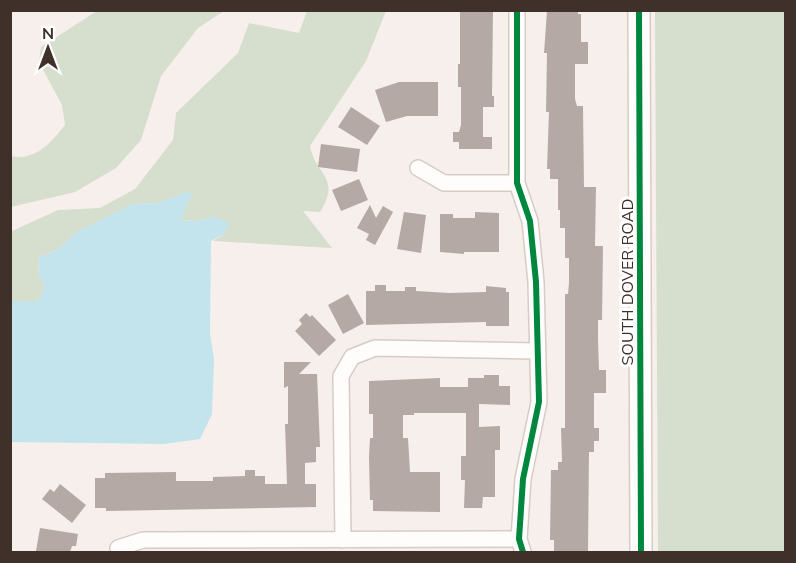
<svg xmlns="http://www.w3.org/2000/svg" width="796" height="563" viewBox="0 0 796 563" font-family="Mulish,sans-serif">
<rect width="100%" height="100%" fill="#f7efeb"/>
<path fill="#d6dece" d="M97 11H224L198 28 161 76 141 140 116 168 75 192 11 207V156C35 161 50 144 65 125L62 105 39 62 41 47Z
M307 11H386L366 61 310 146C315 175 342 177 320 212L303 211 332 248 213 241 223 235 213 216 200 221 181 220 192 191 157 203 133 204 77 232 59 249 38 258 39 275 45 287 38 301H11L10 232 58 210 100 208 135 189 173 140 176 113 238 53 249 23 299 33Z
M655 11H785V552H658Z"/>
<path fill="#c3e4ec" d="M193 190 181 220 200 221 213 216 230 223 223 235 211 241 210 333 214 359 212 414 200 439 164 444 11 442V301H38L45 287 39 275 38 258 59 249 77 232 133 204 157 203Z"/>
<path fill="#b4a9a5" d="M460 10H493L492 96H494V107H483V137H492V149H459V142H453V132H459L461 125V87H458V64H460Z
M547 11H578V14H581V42H588V64H575V99L577 106H583L584 187H596L595 246H603L602 320H598V340L599 370H606V393H594V428H599V441H594V452H589L588 552H554V540H550L551 470H558V462H562L561 428H565V294H568L569 283V258H565V228H560V210H558V179H550V169H547L549 112H546L547 53H544Z
M399 82H438V116H407L386 122 375 90Z
M351 107 380 126 367 145 338 127Z
M321 144 360 149 357 172 318 167Z
M359 179 368 200 341 211 332 190Z
M370 205 376 218 383 206 393 212 375 245 366 240 369 234 357 228Z
M404 212 426 215 421 253 397 249Z
M475 212 499 213V252H464V254L440 252V214H453V218H475Z
M375 285H386V291H405V287H416V291L449 293 486 292V286L506 288V292H509V326H486V322L366 325V291H375Z
M348 294 364 323 343 334 328 305Z
M306 313 310 317 312 315 336 340 319 356 295 331 302 324 299 320Z
M284 362H311L299 374H317L320 447H316V462L305 463V484H316V507L106 511V508H95V478H105V473L176 472V481H213V477L245 476V470H255V476H265V484H287L285 424H288V386L284 388Z
M484 375H499V386H510V405L479 404V427L500 426V450H495V497H483L482 508H464L465 480H461V456H466V413H414V415H403V438H408L410 472H440V512L373 511V500H370L369 457 370 438H373V414H369V381L440 378V387H468V378H484Z
M60 484 86 505 72 523 42 499 50 489 54 492Z
M40 528 78 534 76 546H72L70 552 36 551Z"/>
<g fill="none" stroke-linecap="round" stroke-linejoin="round">
<defs>
<path id="street" d="M517 10V183L530 221 536 282 539 402 523 479 519 539 523 552
M418 168 444 183H517
M343 540 341 376 352 357 375 348 537 351
M118 548 143 540 519 539"/>
<path id="secondary" d="M639 10 641 552"/>
</defs>
<use href="#street" stroke="#d7ccc5" stroke-width="18"/>
<use href="#secondary" stroke="#d7ccc5" stroke-width="24"/>
<use href="#street" stroke="#fefdfc" stroke-width="15"/>
<use href="#secondary" stroke="#fefdfc" stroke-width="21"/>
<defs>
<path id="cycleway" d="M517 10V183L530 221 536 282 539 402 523 479 519 539 523 552
M639 10 641 552"/>
</defs>
<use href="#cycleway" stroke="#fff" stroke-width="10"/>
<use href="#cycleway" stroke="#00873e" stroke-width="6"/>
</g>
<g text-anchor="middle" dominant-baseline="central" stroke-width="6" stroke-linejoin="round" paint-order="stroke">
<g font-size="16" fill="#3f3029" stroke="#fff">
<text transform="translate(627 282) rotate(-90)">SOUTH DOVER ROAD</text>
</g>
</g>
<rect width="796" height="563" fill="none" stroke="#3f3029" stroke-width="24"/>
<g transform="translate(48 48)" stroke="#ffffff" stroke-width="4.5" paint-order="stroke">
<path d="M0-4.5L10 22L0 15L-10 22Z" fill="#3f3029"/>
<text y="-9" font-size="16" font-weight="bold" text-anchor="middle" fill="#3f3029">N</text>
</g>
</svg>
